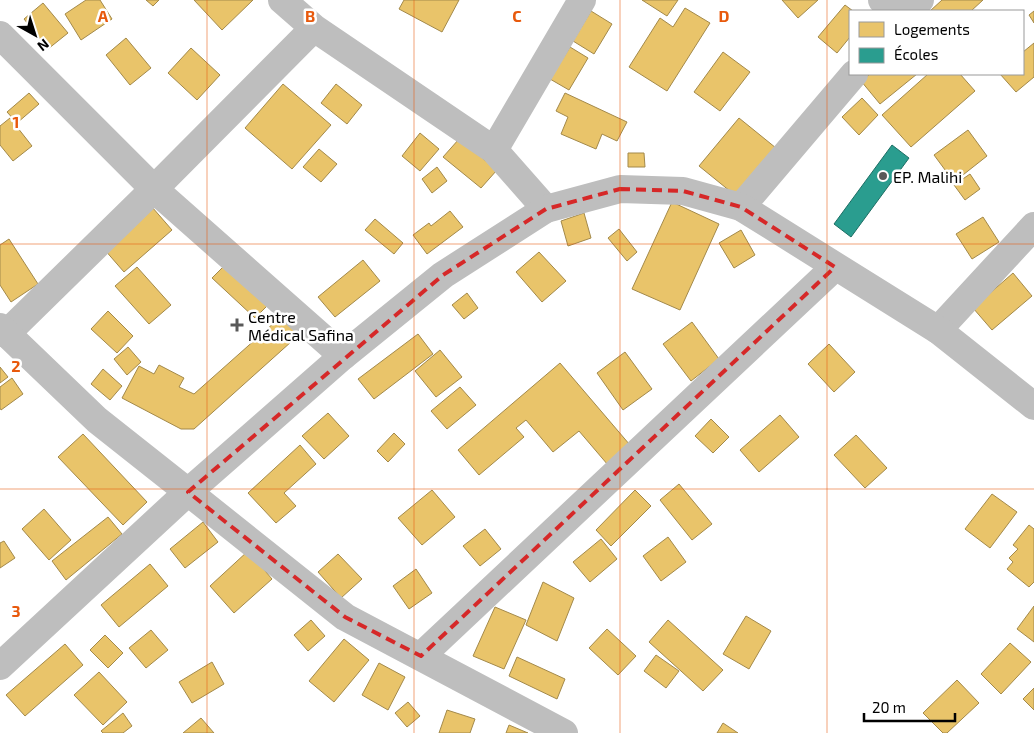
<svg xmlns="http://www.w3.org/2000/svg" width="1034" height="733" viewBox="0 0 1034 733" font-family="'Exo 2',sans-serif">
<rect width="100%" height="100%" fill="#fff"/>
<path fill="#e9c46a" stroke="#a3894a" d="M86 0H100L112 19 81 40 65 14Z
M146 0H159L153 6Z
M194 0H253L222 30Z
M404 0H459L442 32 399 9Z
M642 0H678L667 16Z
M782 0H818L798 18Z
M942 0H983L971 11H930Z
M43 3 68 33 48 49 24 19Z
M845 5 853 11H850V37L837 53 818 37Z
M685 8 710 23 667 91 629 67 660 18 673 27Z
M591 11 612 24 594 54 573 41Z
M1034 11V23L1029 15Z
M126 38 151 68 130 85 106 55Z
M1034 43V77L1016 92 1000 74H1023V52Z
M570 47 588 58 569 90 550 79Z
M191 48 220 75 197 100 168 73Z
M723 52 750 72 720 111 694 92Z
M870 74H917L880 104 861 81Z
M928 74H960L975 91 911 147 882 115Z
M283 84 331 125 292 169 245 128Z
M336 84 362 105 347 124 321 103Z
M29 93 39 104 17 123 7 112Z
M565 93 627 122 617 141 602 134 596 149 561 134 568 117 556 111Z
M862 98 878 115 859 135 842 117Z
M10 118 32 146 13 161 0 145V126Z
M739 118 776 148 736 196 699 166Z
M968 130 987 156 954 182 934 155Z
M420 133 439 149 420 171 402 156Z
M459 139 497 170 481 188 443 157Z
M319 149 337 164 321 182 303 167Z
M628 153H644L645 167H628Z
M437 167 447 181 432 193 422 179Z
M970 174 980 189 965 200 954 185Z
M672 202 719 224 680 310 632 289Z
M152 207 172 230 124 272 104 249Z
M450 211 463 227 427 254 413 235 429 223 431 226Z
M584 213 591 238 568 246 561 221Z
M983 217 999 242 972 259 956 234Z
M375 219 403 243 394 254 365 230Z
M619 229 637 252 627 261 608 238Z
M741 230 755 255 734 268 719 243Z
M9 239 38 284 11 302 0 285V245Z
M539 252 566 281 542 302 516 272Z
M231 259 274 299 255 318 212 278Z
M363 260 380 281 335 317 318 297Z
M137 267 171 305 149 324 115 286Z
M1013 273 1032 296 992 330 973 308Z
M467 293 478 308 464 319 452 305Z
M108 311 133 336 117 353 91 329Z
M284 314 301 333 194 429H181L122 398 139 366 154 374 159 365 184 378 179 387 194 394Z
M692 322 719 359 691 381 663 344Z
M418 334 433 354 374 399 358 379Z
M829 344 855 372 834 392 808 364Z
M128 347 141 362 127 375 114 359Z
M440 350 462 377 436 397 415 371Z
M625 352 652 389 623 410 597 373Z
M560 363 630 445 608 465 579 431 553 452 526 420 516 428 524 437 479 475 458 450Z
M0 367 8 377 0 383Z
M103 369 122 386 110 400 91 384Z
M12 378 23 394 1 410 0 408V387Z
M460 387 476 405 447 429 431 411Z
M328 413 349 436 324 459 302 436Z
M780 415 799 437 759 472 740 450Z
M711 419 729 437 713 453 695 436Z
M394 433 405 444 388 462 377 451Z
M83 434 147 502 123 525 58 457Z
M856 435 887 468 865 488 834 455Z
M300 445 316 464 284 493 296 506 276 523 248 493Z
M679 484 712 524 692 540 660 500Z
M432 490 455 517 422 545 398 518Z
M635 490 651 506 611 546 596 530Z
M992 494 1017 512 990 548 965 529Z
M44 509 71 540 49 560 22 529Z
M108 517 122 534 66 580 52 561Z
M203 522 218 542 185 568 170 549Z
M1029 525 1034 529V582L1029 587 1007 569 1013 562 1009 558 1018 549 1013 545Z
M485 529 501 549 480 566 463 546Z
M668 537 686 562 661 581 643 556Z
M601 539 617 559 590 582 573 562Z
M4 541 15 558 0 568V543Z
M248 551 272 579 234 613 210 586Z
M338 554 362 579 341 598 318 572Z
M150 564 168 586 119 627 101 605Z
M416 569 432 593 409 609 393 586Z
M543 582 574 598 557 641 526 625Z
M1034 606V642L1017 629Z
M495 607 526 620 504 669 473 656Z
M746 616 771 631 749 669 723 654Z
M311 620 325 636 308 651 294 635Z
M668 620 723 670 703 691 649 642Z
M607 629 636 656 618 675 589 648Z
M151 630 168 650 146 668 129 648Z
M105 635 123 653 108 668 90 650Z
M344 639 369 660 334 702 309 681Z
M1010 643 1031 662 1001 694 981 674Z
M65 644 83 665 25 716 6 695Z
M656 655 679 671 666 688 644 671Z
M517 657 565 679 557 699 509 676Z
M212 662 224 684 192 703 179 682Z
M379 663 405 677 388 710 362 695Z
M99 672 127 702 103 725 74 695Z
M957 680 979 703 947 733H943L923 713Z
M1034 688V710L1023 699Z
M408 702 420 716 407 727 395 713Z
M447 710 475 719 470 733H439Z
M123 713 132 726 123 733H103L101 731Z
M201 718 214 733H183Z
M723 723 738 733H717Z
M509 725 528 733H506Z"/>
<path fill="#2a9d8f" stroke="#1d6e64" d="M892 145 909 158 851 237 834 224Z"/>
<g fill="none" stroke-linecap="round" stroke-linejoin="round">
<path stroke="#bebebe" stroke-width="28" d="M282 0 314 28 494 150 546 209
M882 0 893 11
M908 11 920 0
M0 35 154 189 343 356
M494 150 582 0
M741 207 854 74
M938 330 1034 226
M6 334 154 189 314 28
M188 492 345 617 564 733
M421 656 835 267"/>
<path stroke="#bebebe" stroke-width="28" d="M0 327 97 420 188 492
M0 666 188 492 343 356 443 275 546 209 620 189 683 191 741 207 938 330 1034 406"/>
</g>
<path fill="none" stroke="#d62828" stroke-width="4" stroke-dasharray="10 6" stroke-linejoin="round" d="M620 189 683 191 741 207 835 267 421 656 345 617 188 492 443 275 546 209Z"/>
<path fill="none" stroke="#e8590c" stroke-width="1" stroke-opacity="0.55" d="M207 0V733M414 0V733M620 0V733M827 0V733M0 244H1034M0 489H1034"/>
<g fill="#595959" stroke="#fff" stroke-width="2">
<circle cx="883" cy="176" r="5"/>
<path d="M234.5 317.5h5v5h5v5h-5v5h-5v-5h-5v-5h5z"/>
</g>
<g text-anchor="middle" dominant-baseline="central" stroke-width="5" stroke-linejoin="round" paint-order="stroke">
<g font-size="16" fill="#000" stroke="#fff" text-anchor="start">
<text x="893" y="176">EP. Malihi</text>
<text x="248" y="316">Centre<tspan x="248" dy="18">Médical Safina</tspan></text>
</g>
</g>
<g font-size="16" text-anchor="middle" font-weight="bold" fill="#e8590c" stroke="#fff" stroke-width="5" stroke-linejoin="round" paint-order="stroke">
<text x="103" y="22">A</text>
<text x="310" y="22">B</text>
<text x="517" y="22">C</text>
<text x="724" y="22">D</text>
<text x="16" y="128">1</text>
<text x="16" y="372">2</text>
<text x="16" y="617">3</text>
</g>
<rect x="849" y="10" width="175" height="65" fill="#ffffff" stroke="#999999"/>
<rect x="859" y="22" width="25" height="15" fill="#e9c46a" stroke="#999999"/>
<text x="894" y="35" font-size="15" fill="#000000">Logements</text>
<rect x="859" y="48" width="25" height="15" fill="#2a9d8f" stroke="#999999"/>
<text x="894" y="60" font-size="15" fill="#000000">Écoles</text>
<g transform="translate(35 35) rotate(141)" stroke="#ffffff" stroke-width="4" paint-order="stroke">
<path d="M0-4L9 19L0 12L-9 19Z" fill="#000000"/>
<text y="-8" font-size="14" font-weight="bold" text-anchor="middle" fill="#000000">N</text>
</g>
<path d="M864 713v8h91v-8" fill="none" stroke="#000000" stroke-width="2.5"/>
<text x="872" y="713" font-size="15" fill="#000000" stroke="#ffffff" stroke-width="4" paint-order="stroke">20 m</text>
</svg>
